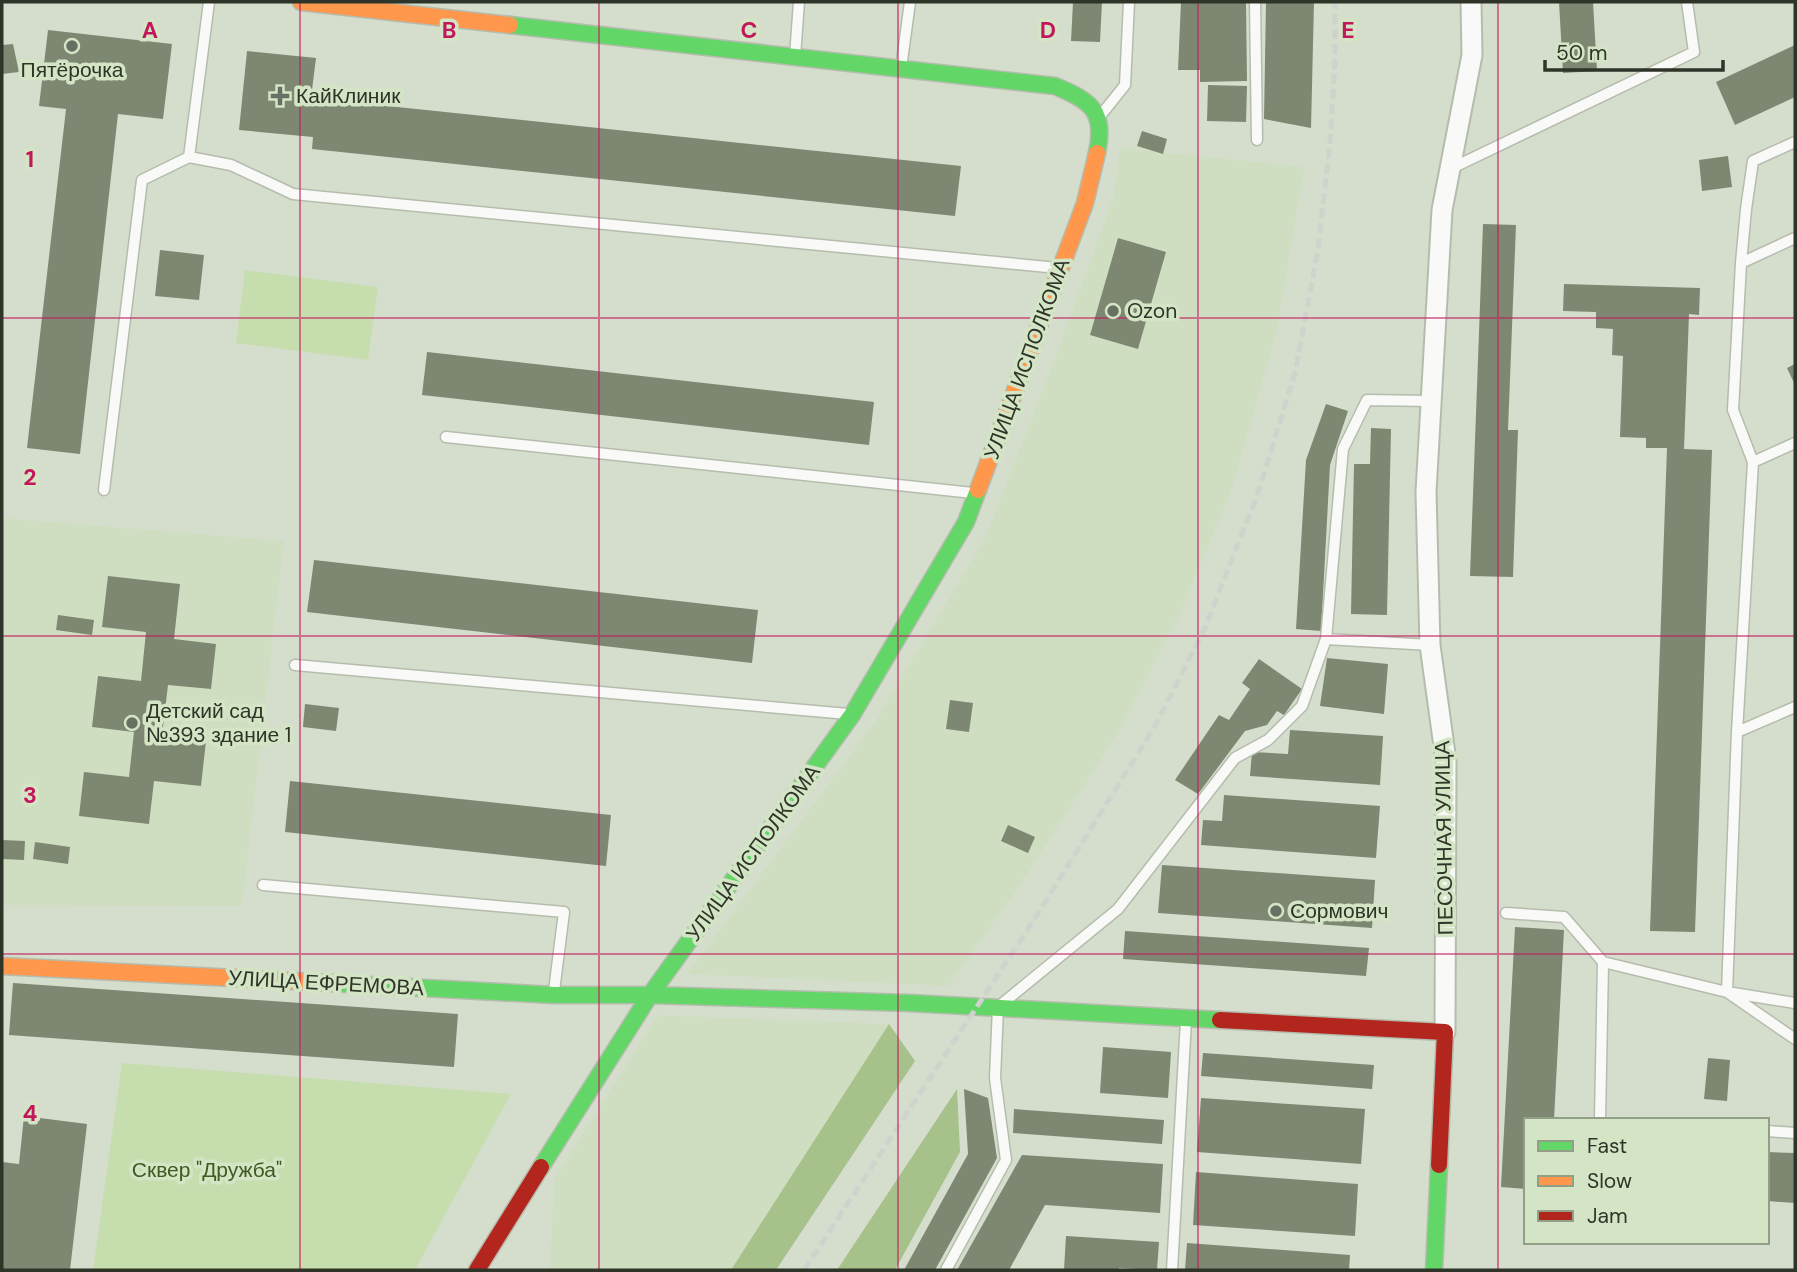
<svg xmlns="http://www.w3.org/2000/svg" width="1797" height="1272" viewBox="0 0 1797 1272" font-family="'DM Sans',sans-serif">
<rect width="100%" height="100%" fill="#d5decc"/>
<path fill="#cfdec0" d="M1120 148 1304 167 1277 330 1233 485 1182 610 1118 733 1016 891 948 986 687 974 875 722 985 538 1053 364 1114 196Z
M2 518 284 541 242 906 2 905Z
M658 1015 889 1024 731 1270H550L554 1180Z"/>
<path fill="#c6deae" d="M245 270 378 287 368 360 236 343Z
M122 1063 511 1094 415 1270H93Z"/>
<path fill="#a7c18b" d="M889 1024 915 1061 776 1270H731Z
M957 1089 960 1152 895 1270H837Z"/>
<path fill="#7d8772" d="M1073 2H1102L1100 42 1071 41Z
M1181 2H1246L1247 81 1200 82V70H1178Z
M1266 2H1314L1311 128 1264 119Z
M1559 2H1593L1597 71 1563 73Z
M48 30 172 44 163 119 118 114 80 454 27 448 66 109 39 106Z
M13 44 19 72 2 74V45Z
M1795 45V97L1735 125 1716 82Z
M247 51 316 58 311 98 961 166 955 216 312 149 313 137 239 130Z
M1208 85 1247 86 1246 122 1207 121Z
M1142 131 1167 139 1163 154 1137 146Z
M1728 156 1732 187 1702 191 1699 160Z
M1483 224 1516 225 1508 430H1518L1513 577 1470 576Z
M1118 238 1166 252 1138 349 1090 335Z
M160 250 204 255 199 300 155 296Z
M1564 284 1700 288 1699 315 1689 314 1684 449 1712 450 1695 932 1650 931 1667 448H1646V438L1620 437 1623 356 1612 355 1613 329 1596 328V312L1563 311Z
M427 352 874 402 869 445 422 395Z
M1795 364V385L1787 368Z
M1326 404 1348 411 1330 465 1321 631 1296 629 1306 460Z
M1371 428 1391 429 1387 615 1351 614 1354 464H1370Z
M314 560 758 610 752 663 307 612Z
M108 576 180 584 174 639 216 644 211 689 168 685 162 736 206 741 201 786 154 781 149 824 79 816 84 772 129 777 134 732 92 727 98 676 141 681 146 632 102 627Z
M58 615 94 620 92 635 56 630Z
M1327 658 1388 664 1384 714 1320 706Z
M1259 659 1302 689 1284 715 1277 711 1267 725 1245 731 1198 794 1175 780 1219 715 1229 720 1250 689 1242 683Z
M950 700 973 703 969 732 946 729Z
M305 704 339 708 336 731 303 727Z
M1290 730 1383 736 1380 785 1250 776 1252 752 1288 754Z
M290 781 611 815 606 866 285 832Z
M1224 795 1380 806 1376 858 1201 845 1203 820 1222 821Z
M1008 825 1035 837 1028 853 1001 841Z
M2 840 25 841 24 860 2 859Z
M35 842 70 847 68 864 33 859Z
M1162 865 1375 880 1372 928 1158 913Z
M1515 927 1564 930 1554 1120H1526V1189L1501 1187Z
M1125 931 1369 948 1366 976 1123 959Z
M13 983 458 1014 454 1067 9 1035Z
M1103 1047 1171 1052 1168 1098 1100 1093Z
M1203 1053 1374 1065 1372 1089 1201 1076Z
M1708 1058 1730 1060 1727 1101 1704 1099Z
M964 1089 988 1098 997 1158 935 1270H904L968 1154Z
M1201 1098 1365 1109 1361 1164 1197 1152Z
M1014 1109 1164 1120 1162 1144 1013 1133Z
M24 1116 87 1124 70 1270H2V1162L19 1164Z
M1767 1152 1795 1153V1203L1767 1201Z
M1022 1155 1163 1164 1160 1213 1045 1205 1009 1270H957Z
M1196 1172 1358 1184 1355 1236 1193 1225Z
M1066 1236 1159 1242 1157 1270 1119 1268V1270H1064Z
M1187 1243 1350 1255 1349 1270H1185Z"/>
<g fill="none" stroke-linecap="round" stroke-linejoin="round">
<defs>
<path id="lane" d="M209 2 189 157 231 165 293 194 1058 268
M1255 2 1257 140
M795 56 799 2
M901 68 910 2
M1101 115 1125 85 1129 2
M1450 169 1694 52 1687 2
M1795 238 1741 263 1733 410 1753 462 1737 732 1727 992 1795 1039
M1741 263 1746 209 1753 161 1795 142
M446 437 973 493
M1753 462 1795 443
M104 490 142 180 189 157
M1326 639 1430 645
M295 665 848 714
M1737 732 1795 707
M263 885 564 912 554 991
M1506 913 1564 917 1603 962 1727 992 1795 1003
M1600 1120 1603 962
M1767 1131 1795 1133
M946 1270 1006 1160 995 1078 998 1007 1118 909 1235 758 1268 740 1302 706 1326 639 1343 449 1367 400 1430 401
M1172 1270 1186 1020"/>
<path id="street" d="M1445 1032 1446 761 1430 645 1426 492 1442 210 1472 55 1471 2"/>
<path id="fast" d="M510 25 1055 86C1091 101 1106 111 1097 153
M331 983 554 995H650L910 1003 1220 1020
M541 1167 650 995 852 715 966 522 978 490
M1434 1270 1439 1165"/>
<path id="slow" d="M301 2 510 25
M978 490 1085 203 1097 153
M2 966 331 983"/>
<path id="jam" d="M1220 1020 1445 1032 1439 1165
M477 1270 541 1167"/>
</defs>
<use href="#lane" stroke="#b5bcad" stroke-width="13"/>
<use href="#street" stroke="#b5bcad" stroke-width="23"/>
<use href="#fast" stroke="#b5bcad" stroke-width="19"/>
<use href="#slow" stroke="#b5bcad" stroke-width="19"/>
<use href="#jam" stroke="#b5bcad" stroke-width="19"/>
<use href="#lane" stroke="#f9faf7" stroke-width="10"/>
<use href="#street" stroke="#f9faf7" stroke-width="19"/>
<use href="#fast" stroke="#63d668" stroke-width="16"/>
<use href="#slow" stroke="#ff974d" stroke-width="16"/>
<use href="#jam" stroke="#b3261e" stroke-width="16"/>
<path stroke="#cfd2cd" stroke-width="5" stroke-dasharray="10 5" stroke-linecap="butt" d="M804 1270 1028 929 1154 728 1204 630 1257 496 1295 373 1318 249 1330 143 1335 61V2"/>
</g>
<path fill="none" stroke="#c2185b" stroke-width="2" stroke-opacity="0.55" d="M300 2V1270M599 2V1270M898 2V1270M1198 2V1270M1498 2V1270M2 318H1795M2 636H1795M2 954H1795"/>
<g fill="#687061" stroke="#d4e5c5" stroke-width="2.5">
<circle cx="72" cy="46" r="7"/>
<path d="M276.5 85.5h7v7h7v7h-7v7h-7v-7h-7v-7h7z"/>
<circle cx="1113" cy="311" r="7"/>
<circle cx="132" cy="723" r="7"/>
<circle cx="1276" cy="911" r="7"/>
</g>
<g text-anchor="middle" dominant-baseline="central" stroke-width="7" stroke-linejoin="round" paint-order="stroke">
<g font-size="21" fill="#2e3528" stroke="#d4e5c5" text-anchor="start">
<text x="72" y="70" text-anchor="middle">Пятёрочка</text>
<text x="296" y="96">КайКлиник</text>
<text x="1127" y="311">Ozon</text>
<text x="146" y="711">Детский сад<tspan x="146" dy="24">№393 здание 1</tspan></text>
<text x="1290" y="911">Сормович</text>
</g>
<g font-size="21" fill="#2e3528" stroke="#d4e5c5">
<text transform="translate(1027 359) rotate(-70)">УЛИЦА ИСПОЛКОМА</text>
<text transform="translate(1444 838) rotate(-91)">ПЕСОЧНАЯ УЛИЦА</text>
<text transform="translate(753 853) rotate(-54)">УЛИЦА ИСПОЛКОМА</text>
<text transform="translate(326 983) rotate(3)">УЛИЦА ЕФРЕМОВА</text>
</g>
<g font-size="21" fill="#405b20" stroke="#d4e5c5">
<text x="207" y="1170">Сквер "Дружба"</text>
</g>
</g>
<g font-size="23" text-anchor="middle" font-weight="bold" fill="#c2185b" stroke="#d4e5c5" stroke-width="7" stroke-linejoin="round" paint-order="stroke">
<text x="150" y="38">A</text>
<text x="449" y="38">B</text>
<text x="749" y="38">C</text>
<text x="1048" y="38">D</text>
<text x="1348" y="38">E</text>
<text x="30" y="167">1</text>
<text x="30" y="485">2</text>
<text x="30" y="803">3</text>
<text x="30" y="1121">4</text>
</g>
<rect width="1797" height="1272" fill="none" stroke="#2e3528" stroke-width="7"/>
<rect x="1524" y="1118" width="245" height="126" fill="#d4e5c5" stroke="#929f86" stroke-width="2"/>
<rect x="1538" y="1141" width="35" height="10" fill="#63d668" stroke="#929f86" stroke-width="2"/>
<text x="1587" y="1153" font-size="21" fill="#2e3528">Fast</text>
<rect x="1538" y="1176" width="35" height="10" fill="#ff974d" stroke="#929f86" stroke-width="2"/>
<text x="1587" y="1188" font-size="21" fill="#2e3528">Slow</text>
<rect x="1538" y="1211" width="35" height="10" fill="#b3261e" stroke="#929f86" stroke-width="2"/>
<text x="1587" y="1223" font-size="21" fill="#2e3528">Jam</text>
<path d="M1545 60v10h178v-10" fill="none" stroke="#2e3528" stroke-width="3.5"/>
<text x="1556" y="60" font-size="21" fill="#2e3528" stroke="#d4e5c5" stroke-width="5" paint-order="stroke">50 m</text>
</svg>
